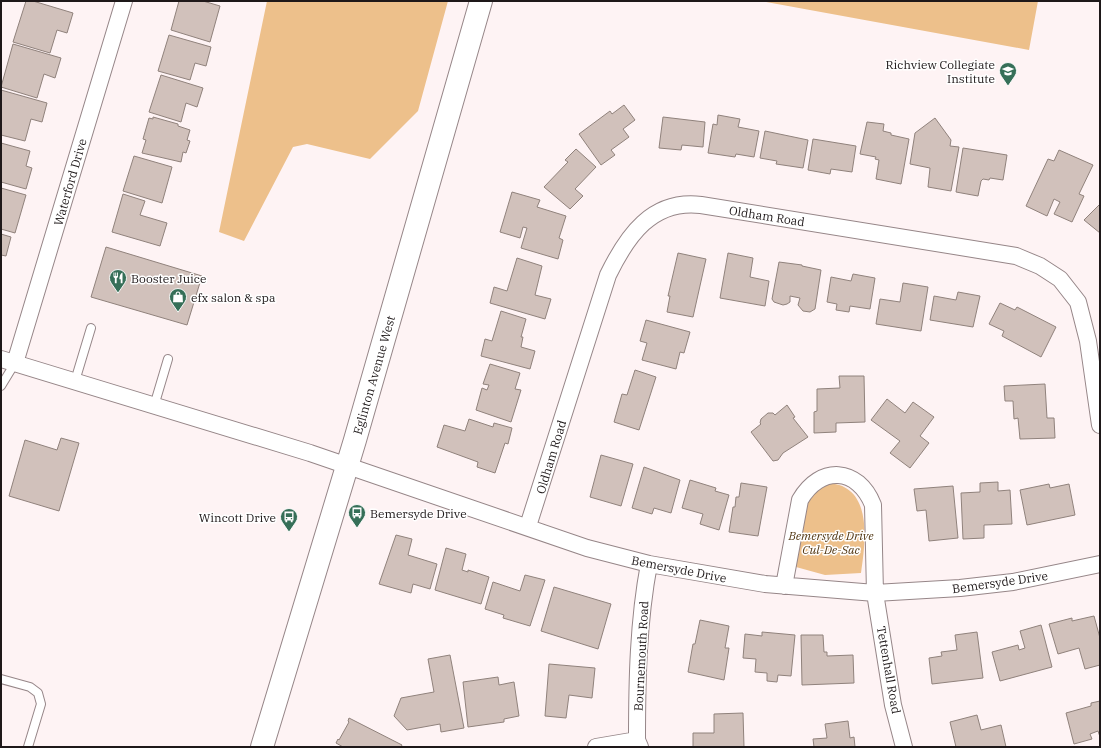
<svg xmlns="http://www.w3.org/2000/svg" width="1101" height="748" viewBox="0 0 1101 748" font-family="'IBM Plex Serif',serif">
<rect width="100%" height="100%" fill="#fef3f4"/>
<path fill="#edc08b" d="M267 1H448L418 111 370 159 307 144 293 147 244 241 219 232Z
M761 1H1038L1029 50Z
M825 483C873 483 866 539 861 573L825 575 796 567 801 520 807 497Z"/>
<path fill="#d1c1bb" stroke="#90827c" d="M26 1H33L73 13 67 33 57 30 50 53 13 42Z
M179 1H203L220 6 210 42 171 30Z
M169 35 211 47 206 66 195 63 190 80 158 71Z
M13 44 61 58 55 78 44 74 37 98 1 87Z
M161 75 203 88 197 107 186 103 181 122 149 112Z
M1 90 47 103 42 122 31 119 25 141 1 135Z
M624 105 635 120 623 129 629 137 611 150 615 155 601 165 579 134 610 111 612 114Z
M718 115 740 119 738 127 759 131 754 157 736 154 735 157 708 153 713 124 717 125Z
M153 117 178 124V126L190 130 187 140 190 141 186 153 183 152 181 162 142 153 146 140 143 139 149 118 153 119Z
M663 117 705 122 703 147 682 145 681 150 659 148Z
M935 118 951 140 950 146 959 147 951 191 928 187 930 168 910 164 915 133Z
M867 122 884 124 883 131 891 133V135L909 139 901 184 876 179 879 160 875 159 876 157 860 154Z
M765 131 808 140 803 168 776 164 777 161 760 158Z
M813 139 856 146 852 172 831 169 830 174 808 170Z
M1 143 30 151 26 166 32 168 26 189 1 182Z
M963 148 1007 155 1003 180 990 178 989 180 983 179 981 181 978 196 956 192Z
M576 149 596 167 575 189 583 196 570 209 544 187 568 162 565 160Z
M1059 150 1093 165 1079 194 1084 196 1072 222 1054 214 1060 202 1054 199 1047 216 1026 206 1048 159 1054 161Z
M134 156 172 167 162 203 123 191Z
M1 188 26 195 15 233 1 229Z
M512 192 540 200 537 207 566 216 559 238 563 240 558 259 521 248 527 228 523 227 520 238 500 232Z
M123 194 145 201 140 215 167 223 160 246 112 232Z
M1100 204V233L1084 220Z
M1 234 11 237 6 256 1 255Z
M106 247 202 276 187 325 91 297Z
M678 253 706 259 693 317 667 312 670 296H668Z
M728 253 753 258 750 277 769 281 765 306 720 298Z
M517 258 542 266 535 295 551 299 545 319 490 303 494 287 507 291Z
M779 262 802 265V266L821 270 815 309 810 312 803 311 798 305 800 298 790 296V302L787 304 783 305 774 302 772 299Z
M853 274 875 278 870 309 850 306 849 312 836 310 837 304 827 302 831 277 851 281Z
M903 283 928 287 921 331 876 324 880 299 900 302Z
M958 292 980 296 973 327 930 320 934 296 956 300Z
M1000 303 1015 310 1017 307 1056 327 1041 357 1002 336 1004 331 989 324Z
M501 311 526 319 521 337H523L521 347 535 351 530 369 481 356 485 339 492 341Z
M646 320 690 332 684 353 680 352 676 369 642 360 647 343 640 341Z
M490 364 520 373 515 389 521 390 511 422 476 410 482 388 487 390 489 385 483 384Z
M635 370 656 377 639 430 614 422 622 394 627 395Z
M839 376H864L865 422 836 423V432L814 433V412L817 411V389L840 388Z
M1045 384 1047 418H1054L1055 438 1020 439 1018 418 1014 419 1013 401H1005L1004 386Z
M887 399 905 413 913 402 934 417 920 436 929 443 910 468 890 453 900 441 871 420Z
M787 405 795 417 793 418 808 437 783 453 778 460 773 461 751 432 761 424 760 423 761 419 768 413H773L775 415Z
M469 419 493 427 494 423 512 428 508 444 505 443 495 473 477 467 478 462 437 447 444 425 465 431Z
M61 438 79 443 59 511 9 496 25 440 57 450Z
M601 455 633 464 621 506 590 497Z
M644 467 680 480 671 513 654 508 652 514 632 508Z
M690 480 716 488 715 491 729 495 719 530 700 524 703 514 682 508Z
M998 482V491L1010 490 1012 524 984 525V538L963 539 961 493 980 492V483Z
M741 483 767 487 758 536 729 532 733 507H735L736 497H739Z
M1049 484 1050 488 1069 484 1075 515 1027 525 1020 490Z
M953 486 958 538 929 541 926 510 917 511 914 489Z
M396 535 412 539 408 555 437 564 430 589 413 584 411 593 379 584Z
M446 548 466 554 462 570 468 572V570L489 577 481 604 435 590Z
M525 575 545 580 530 626 503 618 504 615 485 609 493 582 520 591Z
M554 587 611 604 598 649 541 631Z
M1094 616 1100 638V665L1085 669 1079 648 1058 654 1049 624 1072 618V621Z
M700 620 729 626 725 648H729L724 680 688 672 693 644H695Z
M1041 625 1052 667 1000 681 992 652 1018 645 1019 650 1025 648 1020 631Z
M762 632 795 635 791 676 778 675 777 682 767 681V673L755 672 756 659 743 658 745 634 762 636Z
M977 632 983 678 932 684 929 658 942 656 941 652 957 650 955 635Z
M801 635H823L824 652H827V656L853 655 854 683 802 685Z
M450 655 464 728 441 732 440 724 407 730 394 716 401 698 434 692 428 659Z
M549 664 595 668 592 698 569 695 566 718 545 716Z
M498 677 499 685 514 682 519 716 504 719V722L468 727 463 682Z
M1100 701V737L1098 731 1090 734 1092 739 1074 744 1066 713 1091 706V703Z
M743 713 744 747H693V733H714V714Z
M977 715 981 730 1001 725 1006 747H956L950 722Z
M349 718 402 745 401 747H343L336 743 338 739 339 740 349 722 348 721Z
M848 721 850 738 854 737 855 747H814L813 739 827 738 825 724Z"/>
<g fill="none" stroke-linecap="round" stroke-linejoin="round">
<defs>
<path id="service" d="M75 381 91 328
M1 386 15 363
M154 406 168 359
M1 679 30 687 38 693 41 704 28 747"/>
<path id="minor" d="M1 359 310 453 587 548 649 564 765 584 875 593 960 588 1013 582 1100 564
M15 363 124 1
M528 526 608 275C627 236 652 199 701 205L1016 256 1040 266 1060 279 1078 302 1088 341 1100 425
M784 586 800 500C820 465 858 467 873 505L875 593 893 705 904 747
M596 747 637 740
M640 747 637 740C637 682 638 622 649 564"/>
<path id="primary" d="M262 747 355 440 481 1"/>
</defs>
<use href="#service" stroke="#968688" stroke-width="10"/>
<use href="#minor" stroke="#968688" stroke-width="18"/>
<use href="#primary" stroke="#968688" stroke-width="24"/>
<use href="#service" stroke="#fff" stroke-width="8"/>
<use href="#minor" stroke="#fff" stroke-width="16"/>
<use href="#primary" stroke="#fff" stroke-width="22"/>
</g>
<defs>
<symbol id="school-pin" viewBox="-11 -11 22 30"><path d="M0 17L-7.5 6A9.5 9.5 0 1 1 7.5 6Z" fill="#366f58" stroke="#fff"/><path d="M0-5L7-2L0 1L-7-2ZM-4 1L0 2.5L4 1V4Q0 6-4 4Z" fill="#fff"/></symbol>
<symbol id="restaurant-pin" viewBox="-11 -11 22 30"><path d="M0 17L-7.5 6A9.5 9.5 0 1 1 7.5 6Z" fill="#366f58" stroke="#fff"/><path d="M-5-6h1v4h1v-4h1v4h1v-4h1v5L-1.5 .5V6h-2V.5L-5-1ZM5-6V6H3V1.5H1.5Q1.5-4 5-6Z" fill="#fff"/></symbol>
<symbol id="shop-pin" viewBox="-11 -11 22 30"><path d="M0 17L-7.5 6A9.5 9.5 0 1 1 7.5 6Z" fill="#366f58" stroke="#fff"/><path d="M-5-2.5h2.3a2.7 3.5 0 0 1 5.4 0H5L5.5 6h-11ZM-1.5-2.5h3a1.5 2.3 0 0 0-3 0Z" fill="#fff"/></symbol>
<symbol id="bus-pin" viewBox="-11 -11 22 30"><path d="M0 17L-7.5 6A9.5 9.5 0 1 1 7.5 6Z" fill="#366f58" stroke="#fff"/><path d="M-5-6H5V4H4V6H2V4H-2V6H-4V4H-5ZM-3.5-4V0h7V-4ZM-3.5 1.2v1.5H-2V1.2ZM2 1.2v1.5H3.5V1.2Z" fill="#fff"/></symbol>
</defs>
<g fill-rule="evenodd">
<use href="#school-pin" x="998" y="61" width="20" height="27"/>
<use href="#restaurant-pin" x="108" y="268" width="20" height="27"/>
<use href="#shop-pin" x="168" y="287" width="20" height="27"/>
<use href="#bus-pin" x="347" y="503" width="20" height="27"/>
<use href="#bus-pin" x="279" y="507" width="20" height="27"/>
</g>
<g text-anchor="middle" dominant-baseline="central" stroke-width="3" stroke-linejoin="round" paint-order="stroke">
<g font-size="12" fill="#1e1819" stroke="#fff" text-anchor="start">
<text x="995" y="64" text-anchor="end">Richview Collegiate<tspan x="995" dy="14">Institute</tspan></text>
<text x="131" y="278">Booster Juice</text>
<text x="191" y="297">efx salon &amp; spa</text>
<text x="370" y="513">Bemersyde Drive</text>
<text x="276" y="517" text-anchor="end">Wincott Drive</text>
</g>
<g font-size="12" fill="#1e1819" stroke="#fff">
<text transform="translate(70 182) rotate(-74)">Waterford Drive</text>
<text transform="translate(767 216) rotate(9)">Oldham Road</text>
<text transform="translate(374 375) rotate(-74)">Eglinton Avenue West</text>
<text transform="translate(551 457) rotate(-73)">Oldham Road</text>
<text transform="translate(679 569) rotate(11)">Bemersyde Drive</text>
<text transform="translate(1000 582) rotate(-8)">Bemersyde Drive</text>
<text transform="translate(641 656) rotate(-87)">Bournemouth Road</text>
<text transform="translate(889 670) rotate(80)">Tettenhall Road</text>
</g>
<g font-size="12" font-style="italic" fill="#523713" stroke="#fff">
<text x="831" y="535">Bemersyde Drive<tspan x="831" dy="14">Cul-De-Sac</tspan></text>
</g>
</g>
<rect width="1101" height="748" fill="none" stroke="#1e1819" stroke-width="4"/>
</svg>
